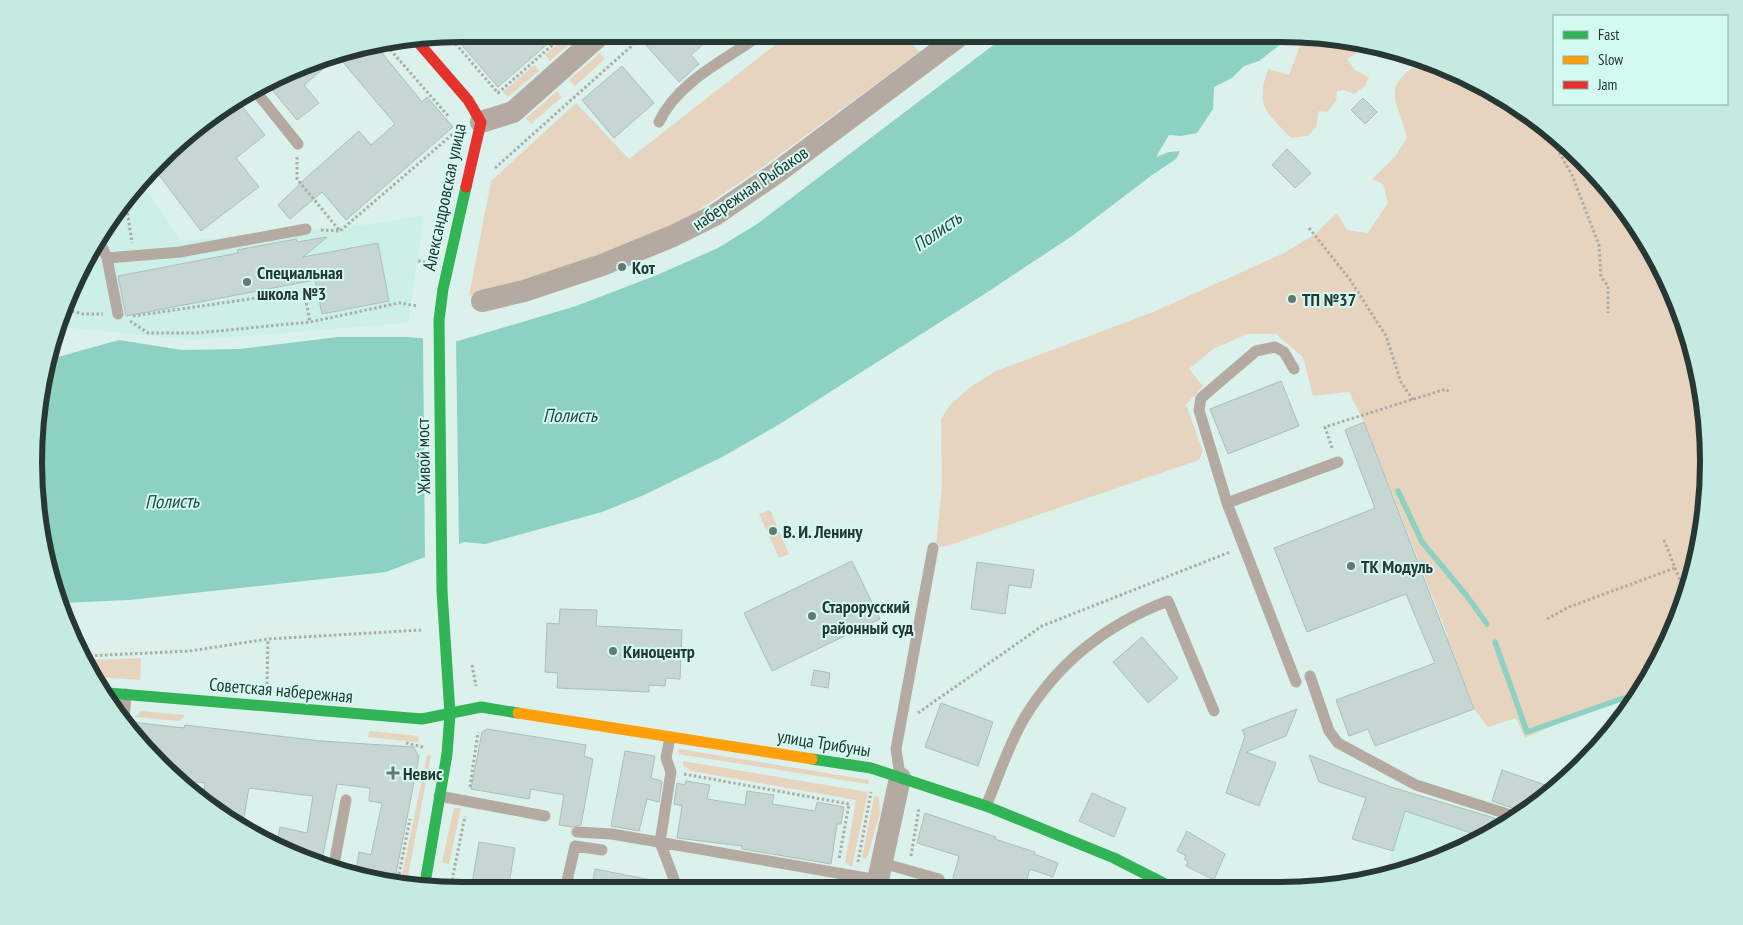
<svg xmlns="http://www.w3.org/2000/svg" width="1743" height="925" viewBox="0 0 1743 925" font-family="'PT Sans Narrow',sans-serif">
<rect width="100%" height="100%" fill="#dbf1ec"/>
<path fill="#ccf0e8" d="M143 185 181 241 371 224 424 215 408 323 194 340 59 327 106 225Z
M1411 792 1509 824 1444 859 1384 875Z"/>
<path fill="#e7d4bf" d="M569 34H580L550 61 545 55Z
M789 34H906L919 52 763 167 675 226 554 271 469 296 491 181 576 103 629 159Z
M1304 35 1368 45 1347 59 1355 70 1369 77 1365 86 1354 94 1344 90 1337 91 1336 101 1327 112 1319 111 1316 127 1308 136 1291 138C1266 111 1255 108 1268 69L1289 75Z
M600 53 605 59 575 86 569 80Z
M1423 60 1470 78 1542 123 1603 180 1652 248 1687 325 1706 407 1708 491 1695 574 1665 652 1642 687 1525 738 1516 718 1488 727 1474 709 1449 642 1427 645 1448 636 1364 422 1349 392 1313 396 1303 357 1276 334H1247L1213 349 1189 369 1203 386 1186 405 1203 451 1199 460 947 546 936 547 942 485 941 419 950 405 969 388 996 371 1153 312 1284 253 1314 235 1337 213 1347 230 1368 233 1388 203 1383 184 1372 179 1395 157 1407 138C1397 96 1379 90 1423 60Z
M534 65 539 71 508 97 503 92Z
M557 91 562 97 531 124 526 118Z
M770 510 789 554 779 558 759 514Z
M141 658 140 680 98 677 87 660Z
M141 711 184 715 185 716 179 721 135 717Z
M369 731 419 736 418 742 368 737Z
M679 749 869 780 868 784 678 754Z
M427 755 431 756 406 886 400 885Z
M683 761 868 792 852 867 845 862 856 800 691 771 683 765Z
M874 796 879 797 880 813 867 859 862 858Z
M454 808H461L449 864 442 862Z"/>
<path fill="#8dd1c3" d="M1008 34 1293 35 1259 61 1244 66 1232 78 1214 87 1213 109 1197 133 1181 136 1169 135 1156 157 1169 152 1180 151 1176 159 1152 175 1072 236 986 293 778 425 722 457 644 495 602 512 485 544 464 542 386 572 129 600 61 603 35 491 47 360 119 340 182 350 239 349 338 337H407L458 341 576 306 657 275 718 248 757 224Z"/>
<path fill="#dbf1ec" d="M423 336 456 338 459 547 425 560Z"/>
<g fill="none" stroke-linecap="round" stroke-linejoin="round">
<path stroke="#8dd1c3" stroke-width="5.5" d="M1398 491 1422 542 1466 595 1487 624
M1495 642 1527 732 1638 693"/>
</g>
<path fill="#c6d7d3" stroke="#adbeba" d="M462 34H559L498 87 453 35Z
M656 34H715L691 55 699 64 679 82 645 44Z
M378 48 422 102 427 97 453 127 346 220 322 192 290 219 278 205 308 176 359 131 371 145 395 124 337 55Z
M333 55 335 59 304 85 319 103 297 120 269 86 324 57Z
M622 66 654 103 614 138 582 100Z
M1363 98 1377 112 1365 124 1351 110Z
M241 105 265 135 236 158 259 187 201 231 156 171 201 123 207 119 213 127Z
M1287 149 1311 173 1295 188 1272 165Z
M327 237 303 257 378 243 389 301 322 314 315 280 126 316 118 276 238 253 237 250 296 239 297 242Z
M1281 381 1299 426 1228 454 1210 409Z
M1364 422 1474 709 1375 746 1368 729 1349 736 1336 700 1435 663 1406 594 1307 632 1274 548 1375 508 1345 430Z
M852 561 880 619 772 671 744 613Z
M977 562 1034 570 1031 588 1009 585 1005 614 971 609Z
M560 609 597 610 596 626 682 630 680 679 666 678 665 686 649 685V692L557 688 558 673 545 672 547 623 559 624Z
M1142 637 1178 678 1148 703 1113 662Z
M814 670 830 673 828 688 811 685Z
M941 703 993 722 978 766 925 747Z
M1297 709 1286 736 1246 752 1276 763 1259 806 1226 793 1245 736 1242 730Z
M131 722 184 728 185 725 321 741 414 747 419 757 394 884 355 877 359 852 371 855 382 803 369 801 370 788 337 784 321 865 276 848 280 827 307 833 313 796 249 788 242 828 202 803 205 783 177 780 140 745 128 725Z
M487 729 586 745 584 756 593 759 581 825 572 827 559 825 564 795 531 789 529 799 471 789 482 732Z
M625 751 655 756 651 778 662 781 659 802 647 799 639 831 611 826Z
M1309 755 1391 787 1511 823 1479 840 1480 836 1405 811 1393 851 1352 839 1366 798 1319 782Z
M1502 770 1554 788 1526 813 1492 801Z
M686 781 710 785 707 799 745 805 747 791 774 795 772 804 815 811 817 802 844 807 841 824H837L831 864 742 849V846L677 838 682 806 674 804 677 783 685 785Z
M1092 793 1126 808 1114 837 1079 821Z
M925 813 996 837 995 839 1035 852 1034 854 1058 863 1053 877 1030 869 1024 889H950L959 856 917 843Z
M1187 831 1225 854 1214 880 1186 866 1188 861 1184 859 1186 856 1177 851Z
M479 842 515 848 508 890H471Z
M595 869 662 882V890H591Z"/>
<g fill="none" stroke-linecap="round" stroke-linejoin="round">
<path stroke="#adaba5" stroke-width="3" stroke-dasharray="2.5 2.5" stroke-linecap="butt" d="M449 36 498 93 565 34
M387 46 449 117
M1542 122 1572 175 1599 245 1601 277 1608 286V313
M297 157V179L340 231 454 133
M495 168 645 34
M126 203 132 243
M1309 228 1351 281 1386 336 1401 382 1413 400
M321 230 339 231
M418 261 425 262
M67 310 83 314H103
M133 316 304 291 310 322 399 303 418 306
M130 321 148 333H197L310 322
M1332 448 1325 427 1446 389 1449 392
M1664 540 1686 596
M1547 619 1569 607 1675 568
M85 656 190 651 268 639 421 630
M472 665 476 686
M267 684 268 639
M918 713 1042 626 1230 552
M406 743 423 747
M684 774 849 804 839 859
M470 787 478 732
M911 856 919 808
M858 862 871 792
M397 884 410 819
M450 890 465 816"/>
<path stroke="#b4aaa1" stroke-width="11" d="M257 93 298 144
M659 122C678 81 727 59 762 34
M99 240 107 258 118 314
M107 258 180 252 306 229
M1227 503 1199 410 1201 398 1256 351 1275 347 1284 352 1294 369
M1310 676 1329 731 1338 743 1416 785 1520 818
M1296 682 1227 503 1338 462
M124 719 126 694
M670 737 666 758 671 772 660 842 678 890
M900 776 896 749 933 548
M439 796 545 816
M986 806C998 778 1009 743 1025 717 1059 661 1107 624 1168 601L1214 711
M577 832 612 834 878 880
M882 863 939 879
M333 870 346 800
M565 890 575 846 602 850"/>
<path stroke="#b4aaa1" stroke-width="22" d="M481 122 513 112 601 34
M482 301 524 291 602 265 673 236 715 215 775 174 962 34
M876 889 900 778"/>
<path stroke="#30b455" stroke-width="11" d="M108 693 422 719 481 707 518 713
M812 759 871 768 986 806 1114 858 1173 888
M424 889 447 754 450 714 442 591 439 320 443 289 466 187"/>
<path stroke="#ff9f0a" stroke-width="11" d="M518 713 812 759"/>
<path stroke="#e5322d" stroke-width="11" d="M417 41 468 100 481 122 466 187"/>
</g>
<g fill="#667874" stroke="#d2faf1" stroke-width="2">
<circle cx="622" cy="267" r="5"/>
<circle cx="247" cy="282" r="5"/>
<circle cx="1292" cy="299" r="5"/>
<circle cx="773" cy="531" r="5"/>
<circle cx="1351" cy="566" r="5"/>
<circle cx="812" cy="616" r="5"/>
<circle cx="613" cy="651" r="5"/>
<path d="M390.5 765.5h5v5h5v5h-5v5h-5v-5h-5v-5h5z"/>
</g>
<g text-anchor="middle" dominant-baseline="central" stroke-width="4" stroke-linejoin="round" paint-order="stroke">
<g font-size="18" fill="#273733" stroke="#d2faf1">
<text transform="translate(750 188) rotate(-34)">набережная Рыбаков</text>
<text transform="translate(444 197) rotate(-78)">Александровская улица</text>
<text transform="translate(423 456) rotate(-91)">Живой мост</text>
<text transform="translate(281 690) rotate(5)">Советская набережная</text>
<text transform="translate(824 743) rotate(9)">улица Трибуны</text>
</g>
<g font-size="18" font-weight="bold" fill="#273733" stroke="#d2faf1" text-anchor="start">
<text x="632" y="267">Кот</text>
<text x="257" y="272">Специальная<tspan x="257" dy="21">школа №3</tspan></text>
<text x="1302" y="299">ТП №37</text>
<text x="783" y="531">В. И. Ленину</text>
<text x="1361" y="566">ТК Модуль</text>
<text x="822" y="606">Старорусский<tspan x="822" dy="21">районный суд</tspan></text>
<text x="623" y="651">Киноцентр</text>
<text x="403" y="773">Невис</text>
</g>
<g font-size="19" font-style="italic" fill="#1f4740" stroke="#d2faf1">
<text transform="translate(937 231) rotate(-35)">Полисть</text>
<text x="570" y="415">Полисть</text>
<text transform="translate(172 501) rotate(-1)">Полисть</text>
</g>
</g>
<path d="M0 0H1743V925H0ZM462 42H1280A420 420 0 0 1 1700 462V462A420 420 0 0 1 1280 882H462A420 420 0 0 1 42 462V462A420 420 0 0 1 462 42Z" fill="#c4eae2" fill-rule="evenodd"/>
<path fill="none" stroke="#273733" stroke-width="6" d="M462 42H1280A420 420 0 0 1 1700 462V462A420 420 0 0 1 1280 882H462A420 420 0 0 1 42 462V462A420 420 0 0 1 462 42Z"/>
<rect x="1553" y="15" width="175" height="90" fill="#d2faf1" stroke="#8eaca5"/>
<rect x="1563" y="31" width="25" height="8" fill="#30b455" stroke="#8eaca5"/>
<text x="1598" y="40" font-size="15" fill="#273733">Fast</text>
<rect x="1563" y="56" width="25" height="8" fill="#ff9f0a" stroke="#8eaca5"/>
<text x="1598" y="65" font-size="15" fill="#273733">Slow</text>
<rect x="1563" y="81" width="25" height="8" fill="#e5322d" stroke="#8eaca5"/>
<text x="1598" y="90" font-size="15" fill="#273733">Jam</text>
</svg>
